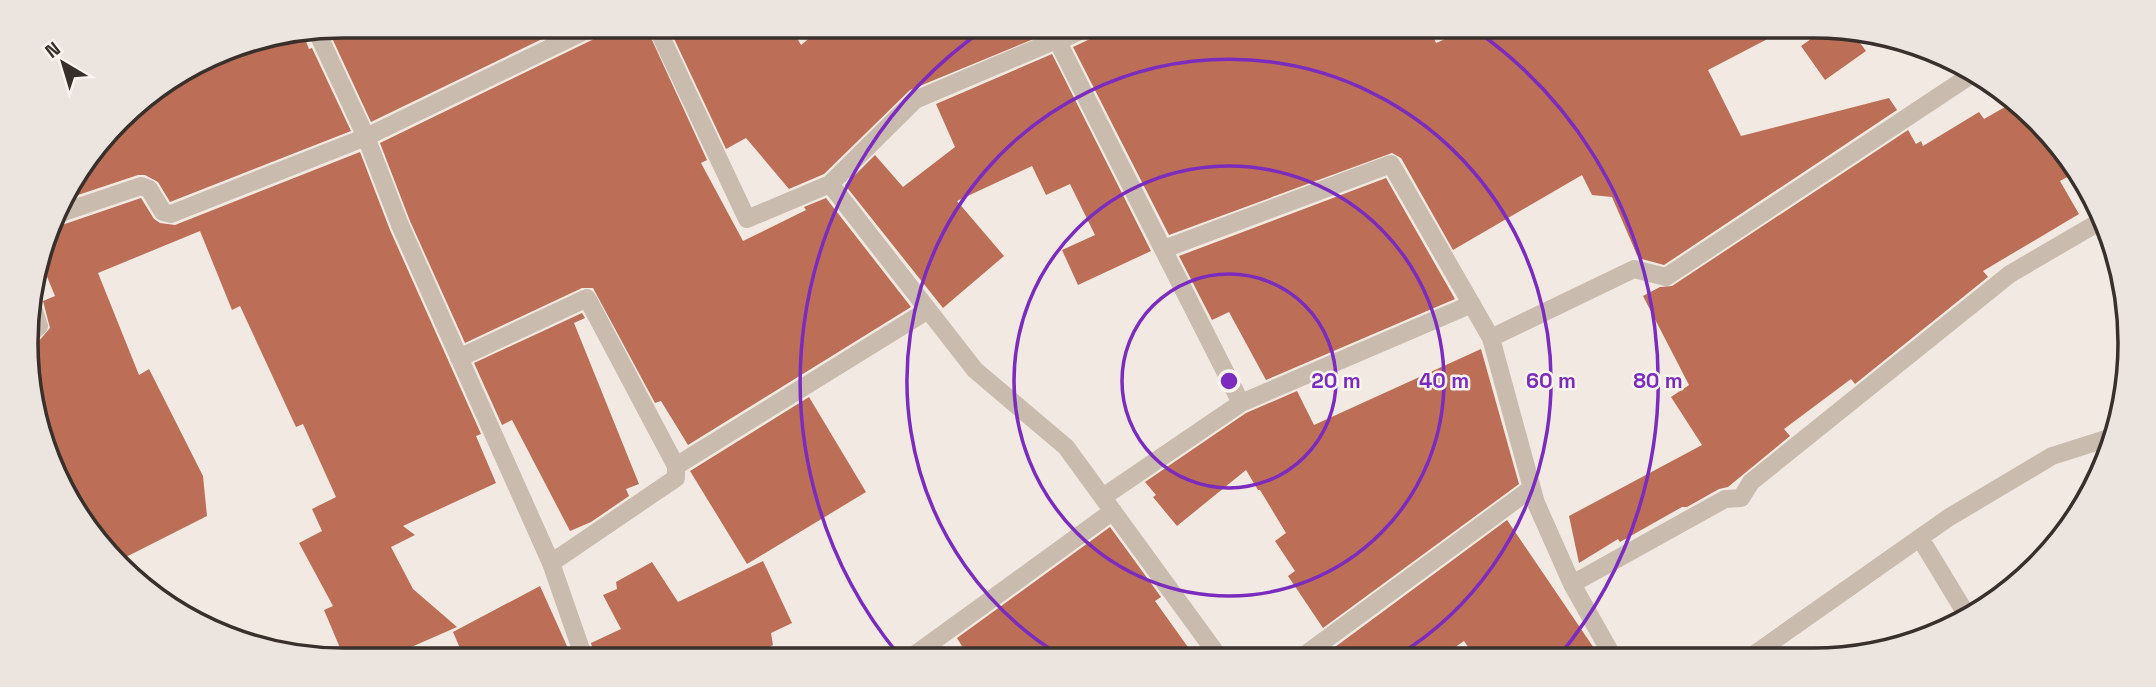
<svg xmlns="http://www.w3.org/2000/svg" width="2156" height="687" viewBox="0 0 2156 687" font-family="'Space Grotesk',sans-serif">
<rect width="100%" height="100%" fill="#f2eae2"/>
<path fill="#bc6e56" d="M357 26 473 27H567L371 122 332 38Z
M604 27H646L707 160 701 163 743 241 806 210 804 207 826 198 911 307 688 445 661 401 655 403 593 288H582L465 343 410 221 380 143 598 37Z
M669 28H791L801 45 822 28 1058 29 910 90 824 174 789 189 746 138 726 149Z
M1095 29 1431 31 1436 43 1464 31 1781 32 1708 70 1741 136 1889 98 1897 110 1664 265 1642 259 1637 255 1612 197 1592 195 1582 175 1453 250 1401 158 1392 153 1169 235 1073 47 1090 39Z
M1821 32H1852L1866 51 1825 80 1801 46Z
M303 34 309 49 312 48 351 131 170 202 158 182 145 175H138L60 201 134 105 222 50Z
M1052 54 1151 251 1078 285 1062 250 1095 235 1070 184 1046 195 1032 166 957 201 1004 256 943 308 845 185 875 155 903 187 955 147 936 104Z
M2012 103 2052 143 2069 176 2060 181 2079 214 1983 271 1988 277 1855 384 1851 379 1784 429 1790 436 1728 487 1719 489 1687 507H1682L1620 542 1618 539 1579 563 1569 516 1702 445 1671 397 1689 385 1643 296 1660 287 1672 286 1908 130 1916 144 1921 141 1923 146 1979 112 1984 119Z
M360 152 390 230 481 434 476 436 496 483 403 526 415 535 391 547 413 589 457 627 393 655H343L324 610 333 606 299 543 322 531 312 509 336 497 303 424 296 427 240 306 232 310 200 231 98 273 139 375 149 369 203 476 207 516 120 560 80 520 37 422 32 344 38 342 50 328 43 301 55 296 41 262 52 226H59L141 198 154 219 160 223 175 225Z
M1386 178 1455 299 1266 380 1229 312 1212 320 1179 256Z
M582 313 585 318 574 323 639 484 626 489 629 496 591 522 570 531 512 420 502 425 474 363Z
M1481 349 1519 484 1323 628 1288 576 1295 571 1275 541 1286 533 1260 490H1258L1246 470 1177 526 1153 497 1156 495 1145 482 1246 413 1297 391 1314 425Z
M809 397 866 492 747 564 690 471Z
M1507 520 1600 657H1475L1464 641 1441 657H1342L1335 647Z
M1110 527 1161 597 1155 601 1195 657 968 656 957 638Z
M763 561 792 623 771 633 773 645 752 656 594 655 591 643 621 629 603 595 617 589 616 582 652 562 678 602Z
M540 586 571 655H463L453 632Z"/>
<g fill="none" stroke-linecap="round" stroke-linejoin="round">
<path stroke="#cabbaf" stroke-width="18" d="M657 28 747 219 830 184 975 370 1066 447 1219 657
M317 32 366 137 400 225 551 563 583 655
M1057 42 1084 29
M830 184 915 100 1054 41 1059 44 1241 403 1103 497
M55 215 141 186 149 189 163 212 171 214 366 137 593 27
M1164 249 1391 164 1491 338
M30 299 39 326 31 333
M459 358 587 298 676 466V478L551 563
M1241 403 1472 304
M676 466 928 310
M1920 538 1968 617
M1572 584 1725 499 1741 498 1751 482 2010 274 2099 222
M913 656 1113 511
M1302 657 1532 488
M1613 657 1572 584 1536 503 1491 338 1634 269 1666 277 1974 73
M1749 658 1948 518 2052 456 2112 437"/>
</g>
<g fill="none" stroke="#7b2cbf" stroke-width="3.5">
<circle cx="1229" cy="381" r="107"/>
<circle cx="1229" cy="381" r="215"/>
<path d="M1061 656A322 322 0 1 1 1397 656"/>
<path d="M898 654A429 429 0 0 1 983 30M1478 32A429 429 0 0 1 1558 657"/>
</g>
<path d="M0 0H2156V687H0ZM343 38H1813A305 305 0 0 1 2118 343V343A305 305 0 0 1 1813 648H343A305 305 0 0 1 38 343V343A305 305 0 0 1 343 38Z" fill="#ebe4df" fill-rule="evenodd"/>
<path fill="none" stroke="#39302c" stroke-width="3.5" d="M343 38H1813A305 305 0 0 1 2118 343V343A305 305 0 0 1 1813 648H343A305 305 0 0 1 38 343V343A305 305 0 0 1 343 38Z"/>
<circle cx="1229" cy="381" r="10" fill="#7b2cbf" stroke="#faf4ef" stroke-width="3.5"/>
<g font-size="21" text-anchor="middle" font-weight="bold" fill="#7b2cbf" stroke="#faf4ef" stroke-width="5" stroke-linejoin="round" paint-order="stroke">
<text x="1336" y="388">20 m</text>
<text x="1444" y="388">40 m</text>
<text x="1551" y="388">60 m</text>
<text x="1658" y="388">80 m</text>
</g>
<g transform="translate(63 63) rotate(322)" stroke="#faf4ef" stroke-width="5" paint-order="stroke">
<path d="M0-5L12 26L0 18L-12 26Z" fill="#39302c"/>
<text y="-10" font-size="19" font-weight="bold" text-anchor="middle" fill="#39302c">N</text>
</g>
</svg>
